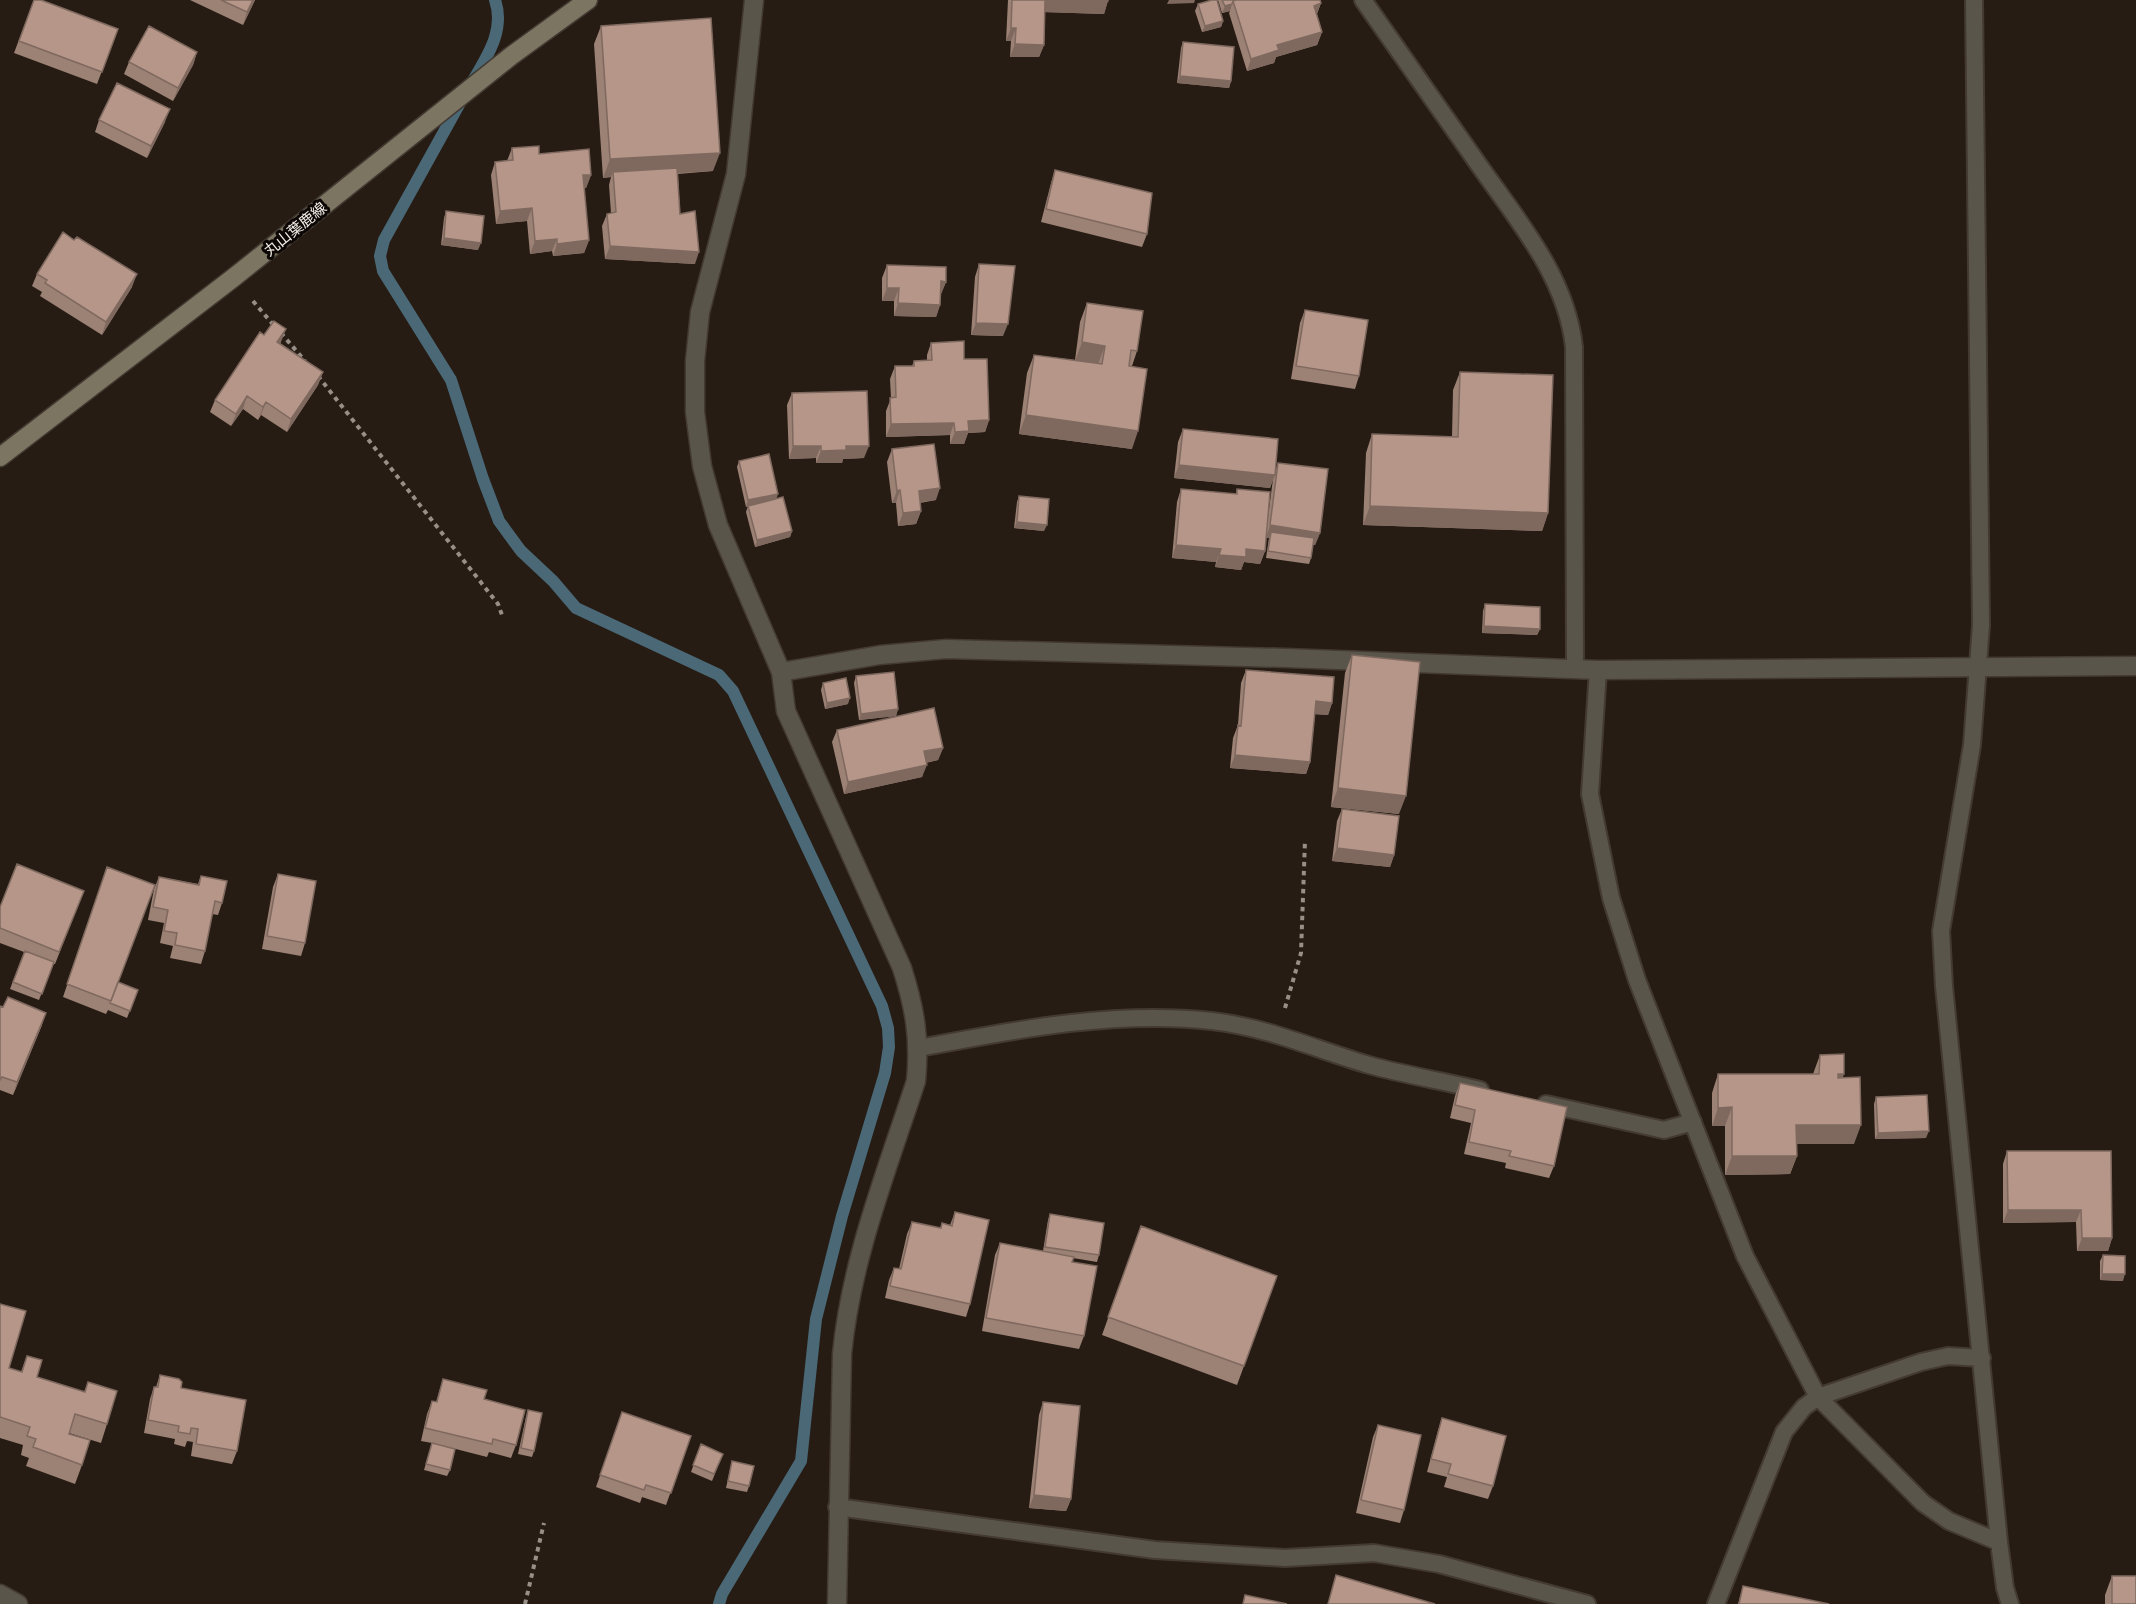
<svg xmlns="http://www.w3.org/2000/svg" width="2136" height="1604" viewBox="0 0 2136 1604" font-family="'Asap Condensed','Noto Sans JP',sans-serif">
<rect width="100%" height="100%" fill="#261c14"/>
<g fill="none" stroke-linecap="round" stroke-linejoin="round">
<path stroke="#4a6876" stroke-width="12" d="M470 86C485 59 506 32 495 0
M461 101 384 240 380 256 383 271 451 380 483 479 499 521 521 551 553 581 576 608 719 675 733 691 882 1006 888 1028 889 1047 885 1073 842 1216 816 1319 801 1461 722 1594 719 1604"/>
<defs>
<path id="lane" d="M1363 0C1400 53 1437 105 1474 158 1514 216 1566 274 1574 347L1575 669
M1974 0 1981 625 1972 745 1941 931 1944 986 1999 1542 2005 1588 2010 1604
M1598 670 1590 794 1611 898 1637 980 1745 1256 1818 1397 1923 1503 1949 1521 1999 1542
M919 1048C1014 1030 1115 1010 1212 1021 1271 1028 1314 1049 1369 1065 1405 1075 1443 1081 1480 1090
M1546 1104 1664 1130 1693 1122
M837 1507 1155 1550 1285 1558 1374 1553 1439 1564 1587 1604
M1716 1604 1784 1432 1804 1407 1818 1397 1921 1362 1948 1356 1982 1358"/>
<path id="street" d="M754 0 736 174 700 312 695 361V412L702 466 718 525 781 672 786 711 902 968C915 1009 920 1038 916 1081 887 1170 851 1260 842 1354L837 1604
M781 672 880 655 946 649 1286 658 1598 670 2136 666
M0 1594 18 1604"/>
<path id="secondary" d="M0 457 233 278 511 56 588 0"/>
</defs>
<use href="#lane" stroke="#433a32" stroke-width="20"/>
<use href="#street" stroke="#433a32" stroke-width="21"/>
<use href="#secondary" stroke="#433a32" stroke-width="21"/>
<path stroke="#978f88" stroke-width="4" stroke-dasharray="4.5 4.5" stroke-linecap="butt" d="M253 301 276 328
M281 333 305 361
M318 376 498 604 502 615
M1285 1008 1301 953 1305 840
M525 1604 544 1523"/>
<use href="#lane" stroke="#5a554a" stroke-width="16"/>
<use href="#street" stroke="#5a554a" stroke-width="18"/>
<use href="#secondary" stroke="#7c7562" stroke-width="18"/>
</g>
<path fill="#9c8175" d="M34 0 118 29 97 84 14 53Z
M190 0H255L243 25Z
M1008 0H1108L1104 14 1045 12 1044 45 1039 57H1010L1011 41H1006Z
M1218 0H1320L1321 3 1317 14 1322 32 1317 45 1276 57 1274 63 1247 71 1229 13 1230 11 1222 13Z
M1198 4 1223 21 1221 27 1202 32 1195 11Z
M601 26 713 171 678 174 680 214 695 264 605 259 602 226 607 214 611 213 609 185 611 177 603 178 594 44Z
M1183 42 1231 81 1229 88 1177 83 1181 48Z
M197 52 193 65 173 101 124 74 129 62Z
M99 120 165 122 147 158 95 132Z
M512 148 539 154 591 175 586 188H584L589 240 584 253 553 256 552 251 530 254 527 221 496 224 491 175 495 162 507 161Z
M1055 170 1147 234 1142 247 1041 222 1051 183Z
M446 211 478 250 441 245 444 218Z
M979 264 1003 336 971 335 975 277Z
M887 265 946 282 941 294 940 305 936 317 894 316V301H882V278Z
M37 274 132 287 102 335 40 296 42 292 32 286Z
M1087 303 1137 351 1132 366V449L1019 434 1027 373 1034 355 1075 360 1080 322Z
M1305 310 1359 376 1355 389 1291 379 1300 323Z
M264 335 281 342 280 343 323 372 318 385 287 432 261 415 258 420 243 409 231 426 210 412 215 400Z
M931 343 964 359 989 420 985 432 968 433 964 444H950V435L886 437V411L891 398 890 379 895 366H912L914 361H927V355Z
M1460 372 1548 513 1542 531 1363 525 1366 453 1372 434 1452 437 1453 390Z
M792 393 864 458 843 459 842 463H816V458L789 459 787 405Z
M1183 429 1275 472 1278 463 1320 533 1315 545H1313L1311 558 1309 564 1266 558 1269 538H1266L1265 551 1260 564 1244 562 1241 570 1215 567 1216 562 1172 558 1177 502 1181 489 1236 494 1237 489 1266 532 1273 479 1270 488 1174 478 1178 442Z
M892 449 936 500 920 503 921 511 916 524 898 526 896 503H892L887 462Z
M739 461 776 499 792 531 790 537 755 547 746 512 748 506 746 507 737 467Z
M1019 496 1044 531 1014 528 1017 502Z
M1485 604 1540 629 1537 635 1482 633 1483 611Z
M1352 655 1399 814 1331 807 1345 673Z
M1246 670 1332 703 1328 715 1315 714 1310 762 1306 774 1230 768 1233 738 1238 725 1241 683Z
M856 676 898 709 896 716 859 720 854 683Z
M823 683 848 704 825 709 821 690Z
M837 730 943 748 938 760 926 763 922 777 844 794 832 742Z
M1342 809 1394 855 1390 867 1332 861 1337 821Z
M107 867 115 990H138L127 1018 108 1010 106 1014 63 997Z
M278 874 305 943 301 956 262 949 273 887Z
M201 876 222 903 218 915 212 914 205 951 201 964 170 958 173 946 160 943 164 923 148 920 154 889 159 877 198 884Z
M79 904 55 964H53L39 1000 10 989 24 952 0 943V907Z
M0 1006 42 1025 13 1095 0 1090Z
M1820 1055 1843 1078 1854 1144H1796L1797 1156 1790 1174 1725 1175V1126H1712V1093L1718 1074H1813Z
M1460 1083 1554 1166 1549 1178 1505 1168 1506 1163 1464 1154 1471 1123 1450 1118 1455 1096Z
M1876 1097 1926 1138 1875 1139 1874 1104Z
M2007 1151H2111L2112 1238 2108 1251H2077L2076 1222 2003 1223V1164Z
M955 1212 970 1304 966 1317 885 1298 889 1280 894 1268 899 1269 907 1234 912 1222 940 1228 942 1223 950 1225Z
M1050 1214 1099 1255 1097 1262 1073 1258 1072 1262 1084 1336 1079 1349 982 1331 995 1255 1000 1243 1043 1251 1048 1220Z
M1141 1226 1277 1276 1237 1385 1102 1335Z
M2103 1255 2123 1281 2100 1280V1261Z
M0 1304 9 1368 21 1372 27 1356 37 1377 84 1392 88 1382 107 1424 101 1443 69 1433 82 1465 75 1484 26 1466 29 1458 21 1455 23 1445 0 1438Z
M160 1375 181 1388 237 1451 232 1464 191 1456 193 1442 187 1441 185 1447 174 1444 175 1439 144 1433 150 1399 154 1387H156Z
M443 1379 484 1399 516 1445 511 1458 489 1452 487 1457 444 1446 450 1470 447 1476 424 1470 432 1443 421 1441 427 1414 432 1401 436 1402Z
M1043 1402 1071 1499 1066 1511 1029 1508 1039 1415Z
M528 1410 534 1451 532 1457 518 1454 526 1417Z
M622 1412 691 1436 666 1505 642 1497 640 1503 596 1487Z
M1442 1418 1493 1486 1488 1499 1444 1487 1447 1477 1427 1472 1438 1431Z
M1378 1425 1404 1510 1400 1523 1356 1513 1373 1437Z
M701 1444 723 1454 712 1481 691 1472Z
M732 1461 749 1486 747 1492 726 1488Z
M2112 1576 2136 1604H2105V1595Z
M1743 1586 1829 1604H1738Z"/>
<path fill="#7f695f" d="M253 0H255L243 25 247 12Z
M1045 0H1076L1108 1 1104 14 1040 12Z
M1169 0H1195L1194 3 1167 4Z
M1321 3 1316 16 1314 6Z
M1232 4 1230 11 1222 13 1225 6Z
M1223 21 1221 27 1202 32 1205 26Z
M1011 28H1016L1011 41H1006Z
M1322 32 1317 45 1276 57 1274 63 1247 71 1251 59 1277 45Z
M1015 44 1044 45 1039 57H1010Z
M197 52 193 65 173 101 178 88Z
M1180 76 1231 81 1229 88 1177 83Z
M170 109 165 122 147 158 151 146Z
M720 153 713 171 614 177 613 172 611 177 603 178 610 159Z
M583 175H591L586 188H578Z
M532 208 527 221 496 224 500 211Z
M444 238 481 243 478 250 441 245Z
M557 239 552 251 530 254 535 241Z
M589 240 584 253 553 256 557 244Z
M610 246 699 252 695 264 605 259Z
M137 274 132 287 102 335 106 322Z
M941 281 946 282 941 294Z
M887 288H899L894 301H882Z
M898 303 940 305 936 317 894 316Z
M976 323 1008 324 1003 336 971 335Z
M286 329 281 342 272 354 277 342Z
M1082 342 1105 346 1098 364 1075 361Z
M323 372 318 385 287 432 291 419Z
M247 396 243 409 231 426 236 414Z
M266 402 261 415 258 420 263 407Z
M1026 415 1138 431 1132 449 1019 434Z
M989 420 985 432 968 433 964 444H950L955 432 968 421Z
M954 423 950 435 886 437 891 424Z
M793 446H821L816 458 789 459Z
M846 446H869L864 458 843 459 842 463H816L821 451Z
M1179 465 1275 475 1270 488 1174 478Z
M940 488 936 500 914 503 919 491Z
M900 490 896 503H892L897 491Z
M778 494 776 500 746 507 748 500Z
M1370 506 1548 513 1542 531 1363 525Z
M921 511 916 524 898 526 903 513Z
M1017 522 1047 525 1044 531 1014 528Z
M1270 525 1320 533 1315 545 1270 539 1271 532 1269 538H1266Z
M792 531 790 537 755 547 757 540Z
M1176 545 1221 549 1216 562 1172 558Z
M1246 549 1265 551 1260 564 1244 562 1241 570 1215 567 1219 555Z
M1484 626 1540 629 1537 635 1482 633Z
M850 698 848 704 825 709 827 703Z
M1316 701 1332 703 1328 715 1311 714Z
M898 709 896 716 859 720 861 714Z
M943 748 938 760 919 764 924 751Z
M1235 755 1310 762 1306 774 1230 768Z
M927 765 922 777 844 794 848 782Z
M1338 788 1406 796 1399 814 1331 807Z
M1337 848 1394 855 1390 867 1332 861Z
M46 1013 42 1025 13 1095 17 1082Z
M1838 1074H1844L1838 1093Z
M1732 1107 1725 1126H1712L1718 1108Z
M1796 1125H1861L1854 1144H1789Z
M1929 1131 1926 1138 1875 1139 1878 1133Z
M1732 1156H1797L1790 1174 1725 1175Z
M2008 1210H2081L2076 1222 2003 1223Z
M2082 1238H2112L2108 1251H2077Z
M2102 1274H2125L2123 1281 2100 1280Z
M1034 1495 1071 1499 1066 1511 1029 1508Z"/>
<path fill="#b59688" stroke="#7f695f" stroke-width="1.5" d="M34 0H41L118 29 102 72 19 41Z
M221 0H253L247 12Z
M1012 0H1045L1044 45 1015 44 1016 28H1011Z
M1076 0H1108V1Z
M1212 0H1217L1223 21 1205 26 1198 4Z
M1222 0H1236L1233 1 1232 4 1225 6Z
M1236 0H1320L1321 3 1314 6 1322 32 1277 45 1279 50 1251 59 1233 1Z
M711 18 720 153 610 159 601 26Z
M149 26 197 52 178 88 129 62Z
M1183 42 1234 47 1231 81 1180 76Z
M117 83 170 109 151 146 99 120Z
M539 146V154L589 149 591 175H583L589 240 557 244V239L535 241 532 208 500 211 495 162 513 160 512 148Z
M677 168 680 214 695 211 699 252 610 246 607 214 616 212 613 172Z
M1055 170 1152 193 1147 234 1046 209Z
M446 211 484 216 481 243 444 238Z
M63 232 74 240 77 237 137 274 106 322 45 283 47 280 37 274Z
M979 264 1015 266 1008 324 976 323Z
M887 265 946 267V282L941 281 940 305 898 303 899 288H887Z
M1087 303 1143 311 1137 351 1131 350 1129 366 1147 369 1138 431 1026 415 1034 355 1102 364 1105 346 1082 342Z
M1305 310 1368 320 1359 376 1296 366Z
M274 321 286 329 277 342 323 372 291 419 266 402 263 407 247 396 236 414 215 400 260 332 264 335Z
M964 341V359H987L989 420 968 421 969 431 955 432 954 423 891 424 890 398 896 397 895 366H914V361L932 360 931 343Z
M1460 372 1553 375 1548 513 1370 506 1372 434 1458 437Z
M867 391 869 446H846V450L821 451V446H793L792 393Z
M1183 429 1278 439 1275 475 1179 465Z
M934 444 940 488 919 491 921 511 903 513 900 490 897 491 892 449Z
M769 454 778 494 748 500 739 461Z
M1278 463 1328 469 1320 533 1270 525Z
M1181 489 1237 494V489L1270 492 1265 551 1246 549V557L1219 555 1221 549 1176 545Z
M1019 496 1049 499 1047 525 1017 522Z
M783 497 792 531 757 540 748 506Z
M1271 532 1314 538 1311 558 1268 551Z
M1485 604 1540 607V629L1484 626Z
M1352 655 1420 662 1406 796 1338 788Z
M1246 670 1334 677 1332 703 1316 701 1310 762 1235 755 1238 725 1241 726Z
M894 672 898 709 861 714 856 676Z
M846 678 850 698 827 703 823 683Z
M934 708 943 748 924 751 927 765 848 782 837 730Z
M1342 809 1399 816 1394 855 1337 848Z
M17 864 84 891 59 952 0 928V907Z
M107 867 155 885 111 1001 67 984Z
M278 874 316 881 305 943 267 936Z
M201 876 227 881 222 903 215 901 205 951 175 945 177 933 164 931 168 910 153 907 159 877 199 885Z
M25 951 54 962 42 994 13 982Z
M118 982 138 990 130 1011 110 1003Z
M8 997 46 1013 17 1082 2 1077 0 1080V1006L3 1007Z
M1844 1054V1074H1838V1078L1860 1077 1861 1125H1796L1797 1156H1732V1107L1718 1108V1074H1819L1820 1055Z
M1460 1083 1567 1107 1554 1166 1509 1156 1511 1151 1469 1142 1475 1110 1455 1105Z
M1927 1095 1929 1131 1878 1133 1876 1097Z
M2007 1151H2111L2112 1238H2082L2081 1210H2008Z
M955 1212 989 1220 970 1304 890 1286 894 1268 901 1269 912 1222 941 1228 942 1223 952 1226Z
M1050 1214 1104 1223 1099 1255 1045 1247Z
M1141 1226 1277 1276 1244 1366 1108 1317Z
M1000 1243 1074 1257 1072 1262 1097 1266 1084 1336 986 1318Z
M2103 1255 2125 1256V1274H2102Z
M0 1304 26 1311 9 1368 22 1372 27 1356 42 1360 37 1377 85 1392 88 1382 117 1391 107 1424 75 1414 69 1434 90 1440 82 1465 33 1447 36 1439 27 1436 30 1427 0 1417Z
M160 1375 179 1379 182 1382 181 1388 246 1400 237 1451 196 1444 198 1429 191 1428 190 1434 178 1432 179 1426 148 1420 154 1387H158Z
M443 1379 487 1390 484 1399 525 1410 516 1445 493 1439 492 1444 425 1428 432 1401 437 1402Z
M1043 1402 1080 1406 1071 1499 1034 1495Z
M528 1410 542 1413 534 1451 521 1448Z
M622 1412 691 1436 671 1493 646 1485 644 1490 600 1475Z
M1442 1418 1506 1436 1493 1486 1448 1474 1451 1464 1431 1459Z
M1378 1425 1421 1435 1404 1510 1361 1500Z
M432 1443 455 1449 450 1470 426 1464Z
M701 1444 723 1454 714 1474 693 1465Z
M732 1461 754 1466 749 1486 728 1481Z
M1336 1575 1435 1604H1328Z
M2112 1576H2136V1604H2112Z
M1743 1586 1829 1604H1739Z
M1245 1595 1287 1604H1243Z"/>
<g text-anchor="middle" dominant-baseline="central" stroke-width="6" stroke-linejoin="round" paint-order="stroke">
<g font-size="15" fill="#f6efe9" stroke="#0c0705">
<text transform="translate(295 229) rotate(-39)">丸山葉鹿線</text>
</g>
</g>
</svg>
